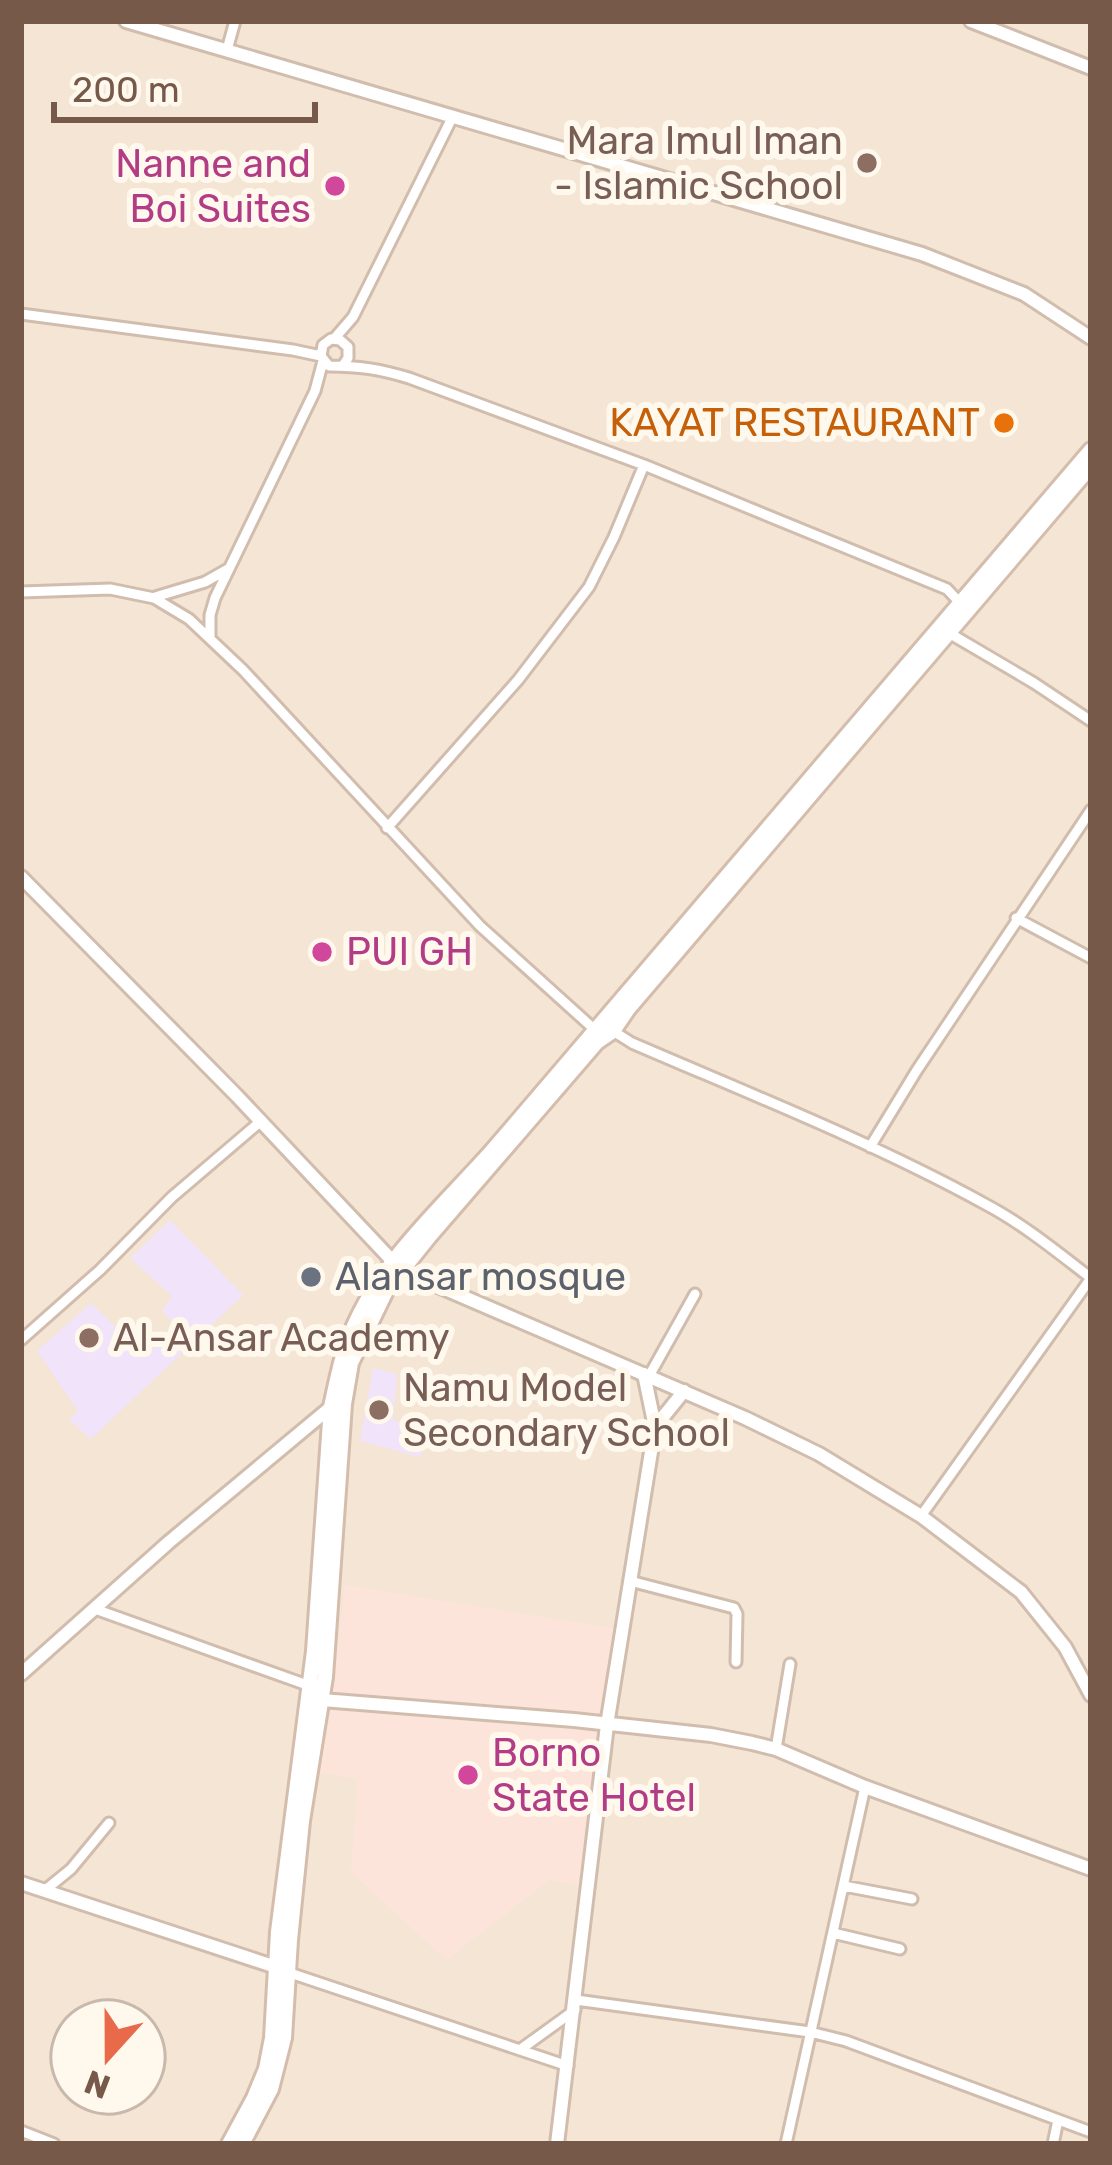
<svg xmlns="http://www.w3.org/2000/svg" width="1112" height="2165" viewBox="0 0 1112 2165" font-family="Rubik,sans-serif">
<rect width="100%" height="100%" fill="#fdf4e7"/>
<path fill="#f5e5d5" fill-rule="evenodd" d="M21 21H1091V2144H21ZM72 2021H144V2093H72Z"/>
<path fill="#fde4da" d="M345 1585 617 1629 581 1886 549 1880 449 1958 435 1950 351 1872 358 1780 319 1772 331 1710Z"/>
<path fill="#f1e3f9" d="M170 1220 243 1295 91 1439 69 1420 78 1411 37 1351 91 1303 146 1356 176 1325 162 1311 172 1296 130 1258Z
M373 1368 397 1374 393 1420 431 1431 420 1457 360 1441Z"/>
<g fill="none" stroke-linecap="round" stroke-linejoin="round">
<defs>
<path id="minor" d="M227 50 235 21
M21 314 293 350 321 356
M334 339 353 317 453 116
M344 364 348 358V347L340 340 331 339 323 345 321 356 329 366C359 366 379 369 409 378L644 465 947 589 961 604
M21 592 110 589 154 598 189 619 243 670 480 926 594 1029
M155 597 205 582 228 569
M949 633 1034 683 1091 721
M210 637V615L215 598 315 391 323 361
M387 828 518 680 589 587 614 537 644 465
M1016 918 1091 958
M613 1031 632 1043C750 1094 872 1142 985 1204 1023 1224 1057 1252 1091 1278L921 1516
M870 1147 917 1070 1091 810
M21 1340 100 1270 172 1197 261 1121
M649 1376 695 1294
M630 1581 734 1608 737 1614 736 1662
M95 1609 310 1686
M776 1749 790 1664
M844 1886 912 1899
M44 1891 71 1869 109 1823
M833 1933 900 1949
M287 1972 568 2066
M576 2000 810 2032 846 2041 1091 2132
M521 2049 575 2010
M21 2131 54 2144
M786 2144 865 1787
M1053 2144 1058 2120"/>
<path id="tertiary" d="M126 21 922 254 1024 294 1091 338
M971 21 1091 68
M21 877 237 1096 401 1270 745 1418 819 1454 921 1516 1021 1592 1065 1647 1091 1695
M655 1427 684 1391
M21 1674 169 1542 331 1407
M322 1700 574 1720 711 1735 752 1743 776 1749 865 1787 1091 1869
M21 1883 276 1967
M557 2144 607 1725 655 1427 644 1374"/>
<path id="secondary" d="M229 2144 254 2098 266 2069 272 2038 278 1932 314 1651 331 1407C337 1380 342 1352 354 1326 384 1258 443 1206 492 1151L1091 450
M242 2144 271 2089 284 2038 290 1940 302 1821 325 1677 344 1404 351 1363 387 1289 428 1238 597 1042 613 1031 628 1009 1091 466"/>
</defs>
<use href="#minor" stroke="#d1bdae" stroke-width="15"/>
<use href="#tertiary" stroke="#d1bdae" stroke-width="18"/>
<use href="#secondary" stroke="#d4bdac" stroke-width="20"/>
<use href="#minor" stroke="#fff" stroke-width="9"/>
<use href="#tertiary" stroke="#fff" stroke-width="12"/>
<use href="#secondary" stroke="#fff" stroke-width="14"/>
</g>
<g fill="#8d6e63" stroke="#fff8ed" stroke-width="4.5">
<circle cx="867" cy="163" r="12"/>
<circle cx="89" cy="1338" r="12"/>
<circle cx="379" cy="1410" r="12"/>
</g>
<g fill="#d1479c" stroke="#fff8ed" stroke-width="4.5">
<circle cx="335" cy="186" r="12"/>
<circle cx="322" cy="952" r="12"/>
<circle cx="468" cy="1775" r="12"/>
</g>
<circle fill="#e8710a" stroke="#fff8ed" stroke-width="4.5" cx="1004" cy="423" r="12"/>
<circle fill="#6b7280" stroke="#fff8ed" stroke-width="4.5" cx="311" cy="1277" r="12"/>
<g text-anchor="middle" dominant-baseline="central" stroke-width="12" stroke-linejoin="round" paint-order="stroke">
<g font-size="39" fill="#785e54" stroke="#fff8ed" text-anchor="start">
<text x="843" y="141" text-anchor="end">Mara Imul Iman<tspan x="843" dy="45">- Islamic School</tspan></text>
<text x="113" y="1338">Al-Ansar Academy</text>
<text x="403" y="1388">Namu Model<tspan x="403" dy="45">Secondary School</tspan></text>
</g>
<g font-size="39" fill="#b23c85" stroke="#fff8ed" text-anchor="start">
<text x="311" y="164" text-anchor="end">Nanne and<tspan x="311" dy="45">Boi Suites</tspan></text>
<text x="346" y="952">PUI GH</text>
<text x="492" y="1753">Borno<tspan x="492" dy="45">State Hotel</tspan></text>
</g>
<g font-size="39" fill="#c56008" stroke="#fff8ed" text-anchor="end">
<text x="980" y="423">KAYAT RESTAURANT</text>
</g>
<g font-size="39" fill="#5b616d" stroke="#fff8ed" text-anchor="start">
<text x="335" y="1277">Alansar mosque</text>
</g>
</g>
<rect width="1112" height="2165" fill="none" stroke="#77594a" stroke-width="48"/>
<g transform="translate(108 2057) rotate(201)"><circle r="57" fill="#fff8ed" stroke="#c9b8ac" stroke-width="3"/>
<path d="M0-9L21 45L0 30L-21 45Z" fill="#e96a4a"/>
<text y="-18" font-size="33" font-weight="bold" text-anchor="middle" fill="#77594a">N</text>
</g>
<path d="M54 102v18h261v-18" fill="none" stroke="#77594a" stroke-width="6"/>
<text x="72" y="102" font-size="36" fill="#77594a" stroke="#fff8ed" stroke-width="9" paint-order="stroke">200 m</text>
</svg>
